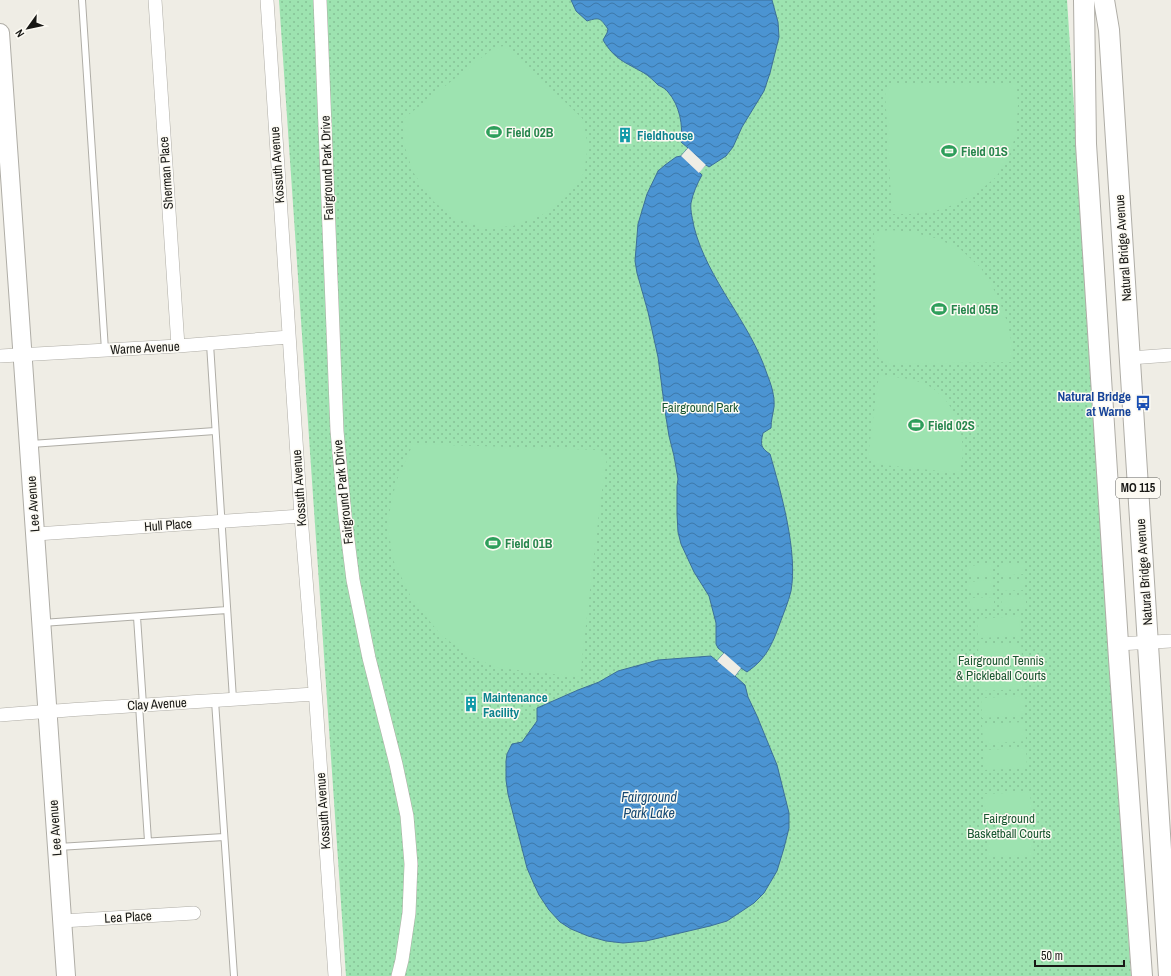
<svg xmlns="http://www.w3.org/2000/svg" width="1171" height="976" viewBox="0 0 1171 976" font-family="'Archivo Narrow',sans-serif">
<defs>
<pattern id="park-dots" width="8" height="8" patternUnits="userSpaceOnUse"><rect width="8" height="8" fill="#9de3b0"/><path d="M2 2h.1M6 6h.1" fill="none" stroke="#86c296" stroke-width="1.8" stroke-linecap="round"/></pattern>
<pattern id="water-waves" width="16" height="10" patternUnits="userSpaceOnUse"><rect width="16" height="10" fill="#4b94d2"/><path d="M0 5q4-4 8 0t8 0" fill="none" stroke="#3d78a9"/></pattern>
</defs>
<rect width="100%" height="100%" fill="#efede5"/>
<path fill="url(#park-dots)" d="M279 0H1067L1131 976H346Z"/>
<path fill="#9de3b0" d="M506 46 582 118 588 145 584 173 566 197 542 215 513 226 484 228 456 219 433 201 413 172 404 144 403 119 495 47Z
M1016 83 1018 105 1016 134 1008 159 996 177 978 192 956 204 932 212 912 214H892L885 90 891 84Z
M890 230 911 232 935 238 959 248 981 268 997 295 1008 324 1012 345 1013 362 886 364 878 357 874 232Z
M879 375C894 377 911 378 925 384 952 397 963 426 963 454 962 460 961 467 959 473L874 464 868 456Z
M413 444 600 450 607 458 600 504 580 677 499 668 471 657 441 635 413 601 394 562 387 524 396 482Z
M1024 563 1025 574 1000 576 999 564Z
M992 564 993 575 968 577V566Z
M1025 579V590L1001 591 1000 580Z
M993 580V591L969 593 968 582Z
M1026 595V607L1002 608 1001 597Z
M994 597V608L970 609 969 598Z
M1019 616 1021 636 978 638 977 619Z
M1021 643 1022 663 979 665 978 645Z
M1022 669 1023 689 981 691 980 672Z
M1024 696 1025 715 982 718 981 698Z
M1025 722 1026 741 983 744 982 724Z
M1026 748 1027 768 984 770 983 750Z
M1030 792 1032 819 986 821 984 794Z
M1032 828 1034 855 988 857 987 830Z"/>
<path fill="url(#water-waves)" stroke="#3c6f99" d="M571 0H772L778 22 779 37 770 73 764 91 742 127 733 147 726 156 709 167 706 165 699 172 702 175C697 184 693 193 691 203 690 211 693 220 694 227 708 281 750 322 767 374 771 384 775 396 774 407 773 414 771 420 771 428L763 433C760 445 761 448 770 454 781 492 798 552 791 591 788 603 784 612 780 623 772 645 766 659 747 672L741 668 735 676 745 685 748 697 757 716 777 765 789 813V828L784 848 777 871 764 893 754 903 727 921 710 926 646 941 623 943 606 941 588 936 571 929 560 922 549 910 539 895 533 882 527 868 508 794 506 780V761L507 754 512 744 522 742 537 721V708L578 690 599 682 618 671 658 660 711 656 717 661 724 653 718 648 716 644V623L709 596 694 572 681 544 678 532 677 514V486L678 479 674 456 669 436 665 411 658 357 648 312 637 273 635 261 638 224 647 194 658 171 665 165 676 157 681 156 688 148 681 142C683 125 680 106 668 92 666 89 662 87 658 85 654 81 649 76 644 73 625 62 615 60 603 40L607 33 608 29C600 18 600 17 587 21L576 11Z"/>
<path fill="#efede5" d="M688 148 706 165 699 173 681 156Z
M724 653 741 668 735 676 717 661Z"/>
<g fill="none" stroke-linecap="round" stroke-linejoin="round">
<defs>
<path id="lane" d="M82 0 105 350
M210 344 233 699
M31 444 215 431
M137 617 143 705
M42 623 227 610
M215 701 234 976
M139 705 148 841
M58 847 224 837"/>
<path id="street" d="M155 0 178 346
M267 0 301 516 316 703 335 976
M320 0 337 431 345 516 353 580 369 658 396 764 407 816 411 864 409 913 402 960 398 976
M0 356 178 346 289 337
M1130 358 1171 355
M36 534 301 516
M1118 644 1171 641
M0 715C105 707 210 701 315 694
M62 921 194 913"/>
<path id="secondary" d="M0 33 66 976"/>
<path id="primary" d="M1084 0 1086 144 1119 659 1142 976
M1104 0 1109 30 1169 976"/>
</defs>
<use href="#lane" stroke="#afada6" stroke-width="8"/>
<use href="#street" stroke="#afada6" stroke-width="14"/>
<use href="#secondary" stroke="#afada6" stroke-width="20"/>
<use href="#primary" stroke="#afada6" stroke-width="22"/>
<use href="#lane" stroke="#fff" stroke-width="6"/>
<use href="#street" stroke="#fff" stroke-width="13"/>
<use href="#secondary" stroke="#fff" stroke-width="18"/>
<use href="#primary" stroke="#fff" stroke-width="20"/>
</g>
<defs>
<symbol id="stadium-bare" viewBox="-9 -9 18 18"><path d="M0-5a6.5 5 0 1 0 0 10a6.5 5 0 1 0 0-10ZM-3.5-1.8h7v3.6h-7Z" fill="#2e9e5b" stroke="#fcfaf3" stroke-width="2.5" paint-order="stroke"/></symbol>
<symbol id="building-bare" viewBox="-9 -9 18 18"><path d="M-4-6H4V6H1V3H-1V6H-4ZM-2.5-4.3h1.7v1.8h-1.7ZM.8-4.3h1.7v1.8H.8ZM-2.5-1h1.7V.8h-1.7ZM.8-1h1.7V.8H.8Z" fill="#0f9aa8" stroke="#fcfaf3" stroke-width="2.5" paint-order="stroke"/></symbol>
<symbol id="bus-bare" viewBox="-9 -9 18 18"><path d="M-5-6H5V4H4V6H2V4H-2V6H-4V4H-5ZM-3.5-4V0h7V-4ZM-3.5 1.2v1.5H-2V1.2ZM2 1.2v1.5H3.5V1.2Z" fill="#1a4fb4" stroke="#fcfaf3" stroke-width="2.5" paint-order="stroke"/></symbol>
</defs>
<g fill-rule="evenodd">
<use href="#stadium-bare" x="483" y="121" width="22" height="22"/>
<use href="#building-bare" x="614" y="124" width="22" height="22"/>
<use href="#stadium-bare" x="938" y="140" width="22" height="22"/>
<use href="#stadium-bare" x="928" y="298" width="22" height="22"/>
<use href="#bus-bare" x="1132" y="392" width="22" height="22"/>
<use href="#stadium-bare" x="905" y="414" width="22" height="22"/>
<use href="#stadium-bare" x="482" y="532" width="22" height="22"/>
<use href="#building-bare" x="460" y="693" width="22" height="22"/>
</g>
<g text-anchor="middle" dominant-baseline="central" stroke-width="3" stroke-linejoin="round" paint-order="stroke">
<rect fill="#fcfaf3" stroke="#5c5c58" stroke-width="1" x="1116" y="478" width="44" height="20" rx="3"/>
<g font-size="12" font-weight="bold" fill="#181815">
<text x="1138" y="488">MO 115</text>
</g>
<g font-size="13" font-weight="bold" fill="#27864d" stroke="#fcfaf3" text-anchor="start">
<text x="506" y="132">Field 02B</text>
<text x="961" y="151">Field 01S</text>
<text x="951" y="309">Field 05B</text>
<text x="928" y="425">Field 02S</text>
<text x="505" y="543">Field 01B</text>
</g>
<g font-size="13" font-weight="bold" fill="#0d838f" stroke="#fcfaf3" text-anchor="start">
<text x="637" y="135">Fieldhouse</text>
<text x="483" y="697">Maintenance<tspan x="483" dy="15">Facility</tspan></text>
</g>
<g font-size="13" fill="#181815" stroke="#fcfaf3">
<text transform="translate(277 165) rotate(-94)">Kossuth Avenue</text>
<text transform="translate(327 168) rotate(-92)">Fairground Park Drive</text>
<text transform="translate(166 173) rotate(-94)">Sherman Place</text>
<text transform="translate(1123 248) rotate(-94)">Natural Bridge Avenue</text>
<text transform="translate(145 348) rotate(-3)">Warne Avenue</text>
<text transform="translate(299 488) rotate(-94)">Kossuth Avenue</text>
<text transform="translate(343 492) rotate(-96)">Fairground Park Drive</text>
<text transform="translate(33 504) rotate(-94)">Lee Avenue</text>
<text transform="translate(168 525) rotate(-4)">Hull Place</text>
<text transform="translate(1144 572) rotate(-94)">Natural Bridge Avenue</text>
<text transform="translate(157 704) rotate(-3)">Clay Avenue</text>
<text transform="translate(323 811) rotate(-94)">Kossuth Avenue</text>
<text transform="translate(55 828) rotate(-94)">Lee Avenue</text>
<text transform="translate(128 917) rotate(-3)">Lea Place</text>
</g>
<g font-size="13" font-weight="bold" fill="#164399" stroke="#fcfaf3" text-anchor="end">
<text x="1131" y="396">Natural Bridge<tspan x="1131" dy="15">at Warne</tspan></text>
</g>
<g font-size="13" fill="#1b5832" stroke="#fcfaf3">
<text x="700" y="407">Fairground Park</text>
<text x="1001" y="660">Fairground Tennis<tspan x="1001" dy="15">&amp; Pickleball Courts</tspan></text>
<text x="1009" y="818">Fairground<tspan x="1009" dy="15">Basketball Courts</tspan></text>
</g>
<g font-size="14" font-style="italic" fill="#164a74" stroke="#fcfaf3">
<text x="649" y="797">Fairground<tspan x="649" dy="16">Park Lake</tspan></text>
</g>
</g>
<g transform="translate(28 28) rotate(237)" stroke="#fcfaf3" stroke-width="3" paint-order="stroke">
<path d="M0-3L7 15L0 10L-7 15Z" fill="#181815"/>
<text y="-6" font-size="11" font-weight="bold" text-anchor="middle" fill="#181815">N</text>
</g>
<path d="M1035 960v6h89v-6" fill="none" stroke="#181815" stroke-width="2"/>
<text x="1041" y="960" font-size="12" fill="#181815" stroke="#fcfaf3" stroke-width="3" paint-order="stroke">50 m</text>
</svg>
